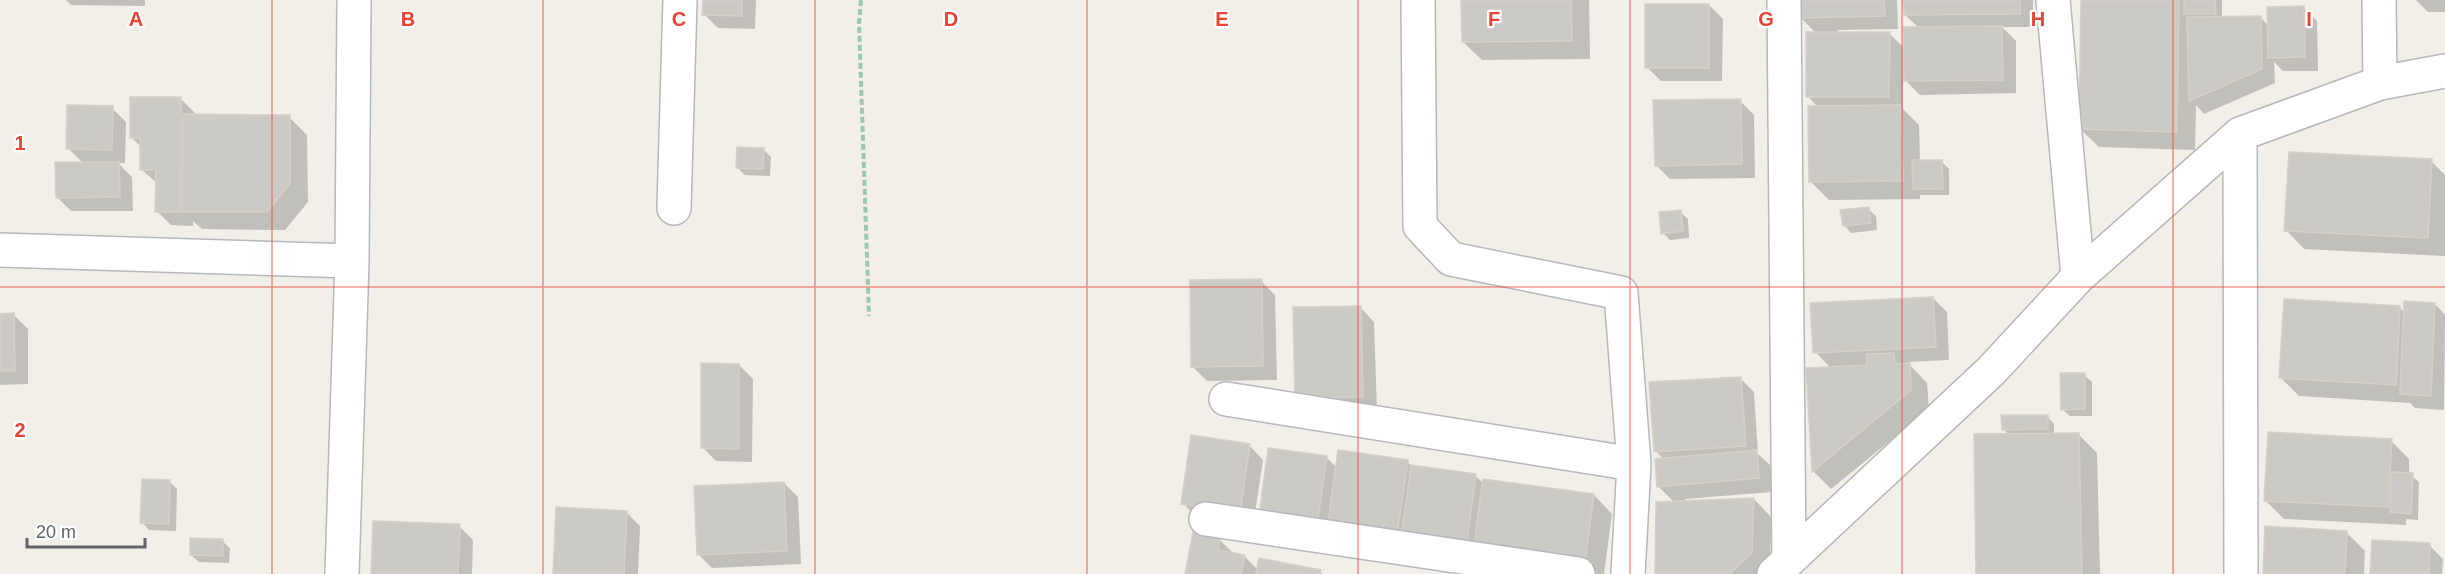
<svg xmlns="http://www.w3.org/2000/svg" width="2445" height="574" viewBox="0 0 2445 574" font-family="Helvetica,sans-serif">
<rect width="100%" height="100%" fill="#f1efe8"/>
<path fill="#0003" d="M66 0H145V6L71 5Z
M704 0H756L755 29 718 28 704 14Z
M1463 0H1589L1590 59 1482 60 1463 42Z
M1799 0H1897L1898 29 1838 30V33H1889L1905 49 1919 28 1905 15V0H2033V27H2002L2016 41V93L1920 95 1903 78V109L1919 125 1920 162H1942L1949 169V195H1920V199L1829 200 1811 182 1819 108 1807 96 1816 33 1800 17Z
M2082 0H2222V18L2260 17 2269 26 2304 8 2317 21 2318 71H2283L2274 62 2275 83 2204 114 2196 105 2195 150 2099 147 2080 129Z
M2416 0H2445V12H2428Z
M1709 5 1723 19 1722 81H1661L1647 67Z
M180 98 194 112V116L289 117 307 135 308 202 285 230 202 229 193 221V226L171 225 157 211V183L142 170V148L131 137Z
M1740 101 1754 115 1755 178 1670 179 1656 165Z
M112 108 126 122 125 163H118L132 177 133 211H71L57 197 83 163 68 148Z
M764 150 771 157 770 176 745 175 738 168Z
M2431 161 2445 175V256L2304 249 2286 230Z
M1868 209 1876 216 1877 230 1851 233 1844 225Z
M1680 212 1688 219 1689 238 1670 240 1663 233Z
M1261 281 1275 295 1277 380 1207 381 1193 367Z
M1933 298 1947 312 1949 360 1907 362 1927 383 1929 409 1831 489 1813 471 1807 370 1831 368 1815 352Z
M2435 304 2445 315 2444 410 2415 408 2410 403 2299 396 2281 378 2399 307 2405 313Z
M1361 308 1374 322 1377 410 1310 411Z
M0 315H14L28 329V384L0 385Z
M739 365 753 379 752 462 716 461 702 447Z
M2084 375 2092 382V416H2070L2062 409Z
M1740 378 1754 392 1758 454 1770 465 1772 492 1685 499 1686 502 1754 499 1772 518 1769 572 1767 574H1656L1674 502 1659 487 1664 460 1656 451Z
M2047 416 2054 424V435H2079L2097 453 2100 574H1978L2009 435 2003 429Z
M2391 441 2409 459V474L2419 482 2418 520 2406 519V525L2284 519 2265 500Z
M1250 446 1263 460 1253 526 1196 517 1183 503Z
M1326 457 1337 468 1407 461 1412 467 1475 475 1484 484 1594 495 1612 514 1604 574H1517L1275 530Z
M170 482 177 489 176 531 149 530 142 522Z
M784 483 798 497 801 564 712 568 698 554Z
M626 512 640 526 638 574H554Z
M459 526 473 540 472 574H373Z
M2346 532 2365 551 2364 574H2264Z
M1219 539 1233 553 1244 556 1258 570 1320 571 1323 574H1186Z
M222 541 230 548 229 563 199 562 191 555Z
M2429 545 2443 559 2442 574H2372Z"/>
<path fill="#cccac5" stroke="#d6d1c6" stroke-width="1.5" d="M703 0H742V16L702 15Z
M1461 0H1571L1572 41 1462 42Z
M1798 0H1884L1885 16 1798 18Z
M1903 0H2020V14L1904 15Z
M2081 0H2179L2177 132 2079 129Z
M2184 0H2215L2216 14H2184Z
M1645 4H1709V68H1645Z
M2304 6 2305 57 2268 58 2267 7Z
M2261 16 2262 69 2189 101 2187 17Z
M2002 26 2003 80 1904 81 1903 27Z
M1806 32H1890L1889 97H1806Z
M130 97H181L180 212H155L156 170H140V138H130Z
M1741 99 1742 164 1655 166 1653 100Z
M67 105 113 106 112 150 66 149Z
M1901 105 1903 181 1809 182 1808 106Z
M183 114 290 115V183L267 212H182Z
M737 147 764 148 763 169 736 168Z
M2289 152 2432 159 2428 238 2284 231Z
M1912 160H1942L1943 189H1913Z
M55 162H119L120 197 56 198Z
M1869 207 1871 223 1843 226 1840 210Z
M1681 210 1683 231 1661 234 1659 212Z
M1262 279 1263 366 1191 367 1190 280Z
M1933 297 1936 347 1813 353 1810 303Z
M2284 299 2400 306 2396 385 2279 378Z
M2404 301 2435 303 2431 396 2400 394Z
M1361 306 1363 397 1295 398 1293 307Z
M14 313 15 371H0V314Z
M1894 353 1895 364 1910 363 1911 390 1812 472 1806 368 1867 365V354Z
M701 363 739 364V449L701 448Z
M2060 373H2085V409L2061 410Z
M1741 377 1746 446 1654 452 1649 382Z
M2001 415H2048V429L2002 430Z
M2268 432 2392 439 2388 507 2264 501Z
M2079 433 2082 574H1976L1974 434Z
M1191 435 1250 444 1240 513 1181 504Z
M1268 448 1327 456 1317 525 1259 517Z
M1338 450 1408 460 1396 541 1327 531Z
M1757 450 1759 478 1657 487 1655 459Z
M1411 465 1476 474 1466 549 1401 540Z
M2392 472 2413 473 2411 514 2390 512Z
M142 479 170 480 169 524 140 523Z
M1483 479 1594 494 1584 568 1473 553Z
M784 482 787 551 697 555 694 486Z
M1754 498 1752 553 1729 574H1655L1656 502Z
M556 507 627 511 624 574H553Z
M373 521 460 524 458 574H371Z
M2265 526 2347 531 2345 574H2263Z
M1193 532 1220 538 1218 550 1245 555 1241 574H1185Z
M190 538 223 539V556L190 555Z
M2372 540 2430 543 2429 574H2370Z
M1259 558 1321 570 1320 574H1256Z"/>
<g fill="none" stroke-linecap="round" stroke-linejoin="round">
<defs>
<path id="minor" d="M1418 0 1420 226 1451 259 1621 293 1634 464 1628 574
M1784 0 1789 559
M2053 0 2078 277
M2379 0 2380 83
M2240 134 2241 574
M674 208 680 0
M0 250 352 261
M1226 399 1634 464
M1206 519 1578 574
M342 574 352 261 354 0
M1774 574 1992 370 2078 277 2240 134 2380 83 2445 71"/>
</defs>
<use href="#minor" stroke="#b5b8bc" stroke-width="36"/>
<path stroke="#9cc7a9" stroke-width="4" stroke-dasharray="6 3" stroke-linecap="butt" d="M861 0 859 23 869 316"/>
<use href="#minor" stroke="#fff" stroke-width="33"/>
</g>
<path fill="none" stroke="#ea4335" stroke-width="1.5" stroke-opacity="0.55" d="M272 0V574M543 0V574M815 0V574M1087 0V574M1358 0V574M1630 0V574M1902 0V574M2173 0V574M0 287H2445"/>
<g font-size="20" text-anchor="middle" font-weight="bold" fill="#ea4335" stroke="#fff" stroke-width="4.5" stroke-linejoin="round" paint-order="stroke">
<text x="136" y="26">A</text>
<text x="408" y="26">B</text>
<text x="679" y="26">C</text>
<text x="951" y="26">D</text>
<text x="1222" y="26">E</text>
<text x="1494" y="26">F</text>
<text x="1766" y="26">G</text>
<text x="2038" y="26">H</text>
<text x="2309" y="26">I</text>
<text x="20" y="150">1</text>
<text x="20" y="437">2</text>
</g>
<path d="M27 538v9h118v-9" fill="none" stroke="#5f6368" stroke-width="3"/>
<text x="36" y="538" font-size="18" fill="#5f6368" stroke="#ffffff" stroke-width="4.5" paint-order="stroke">20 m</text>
</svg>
